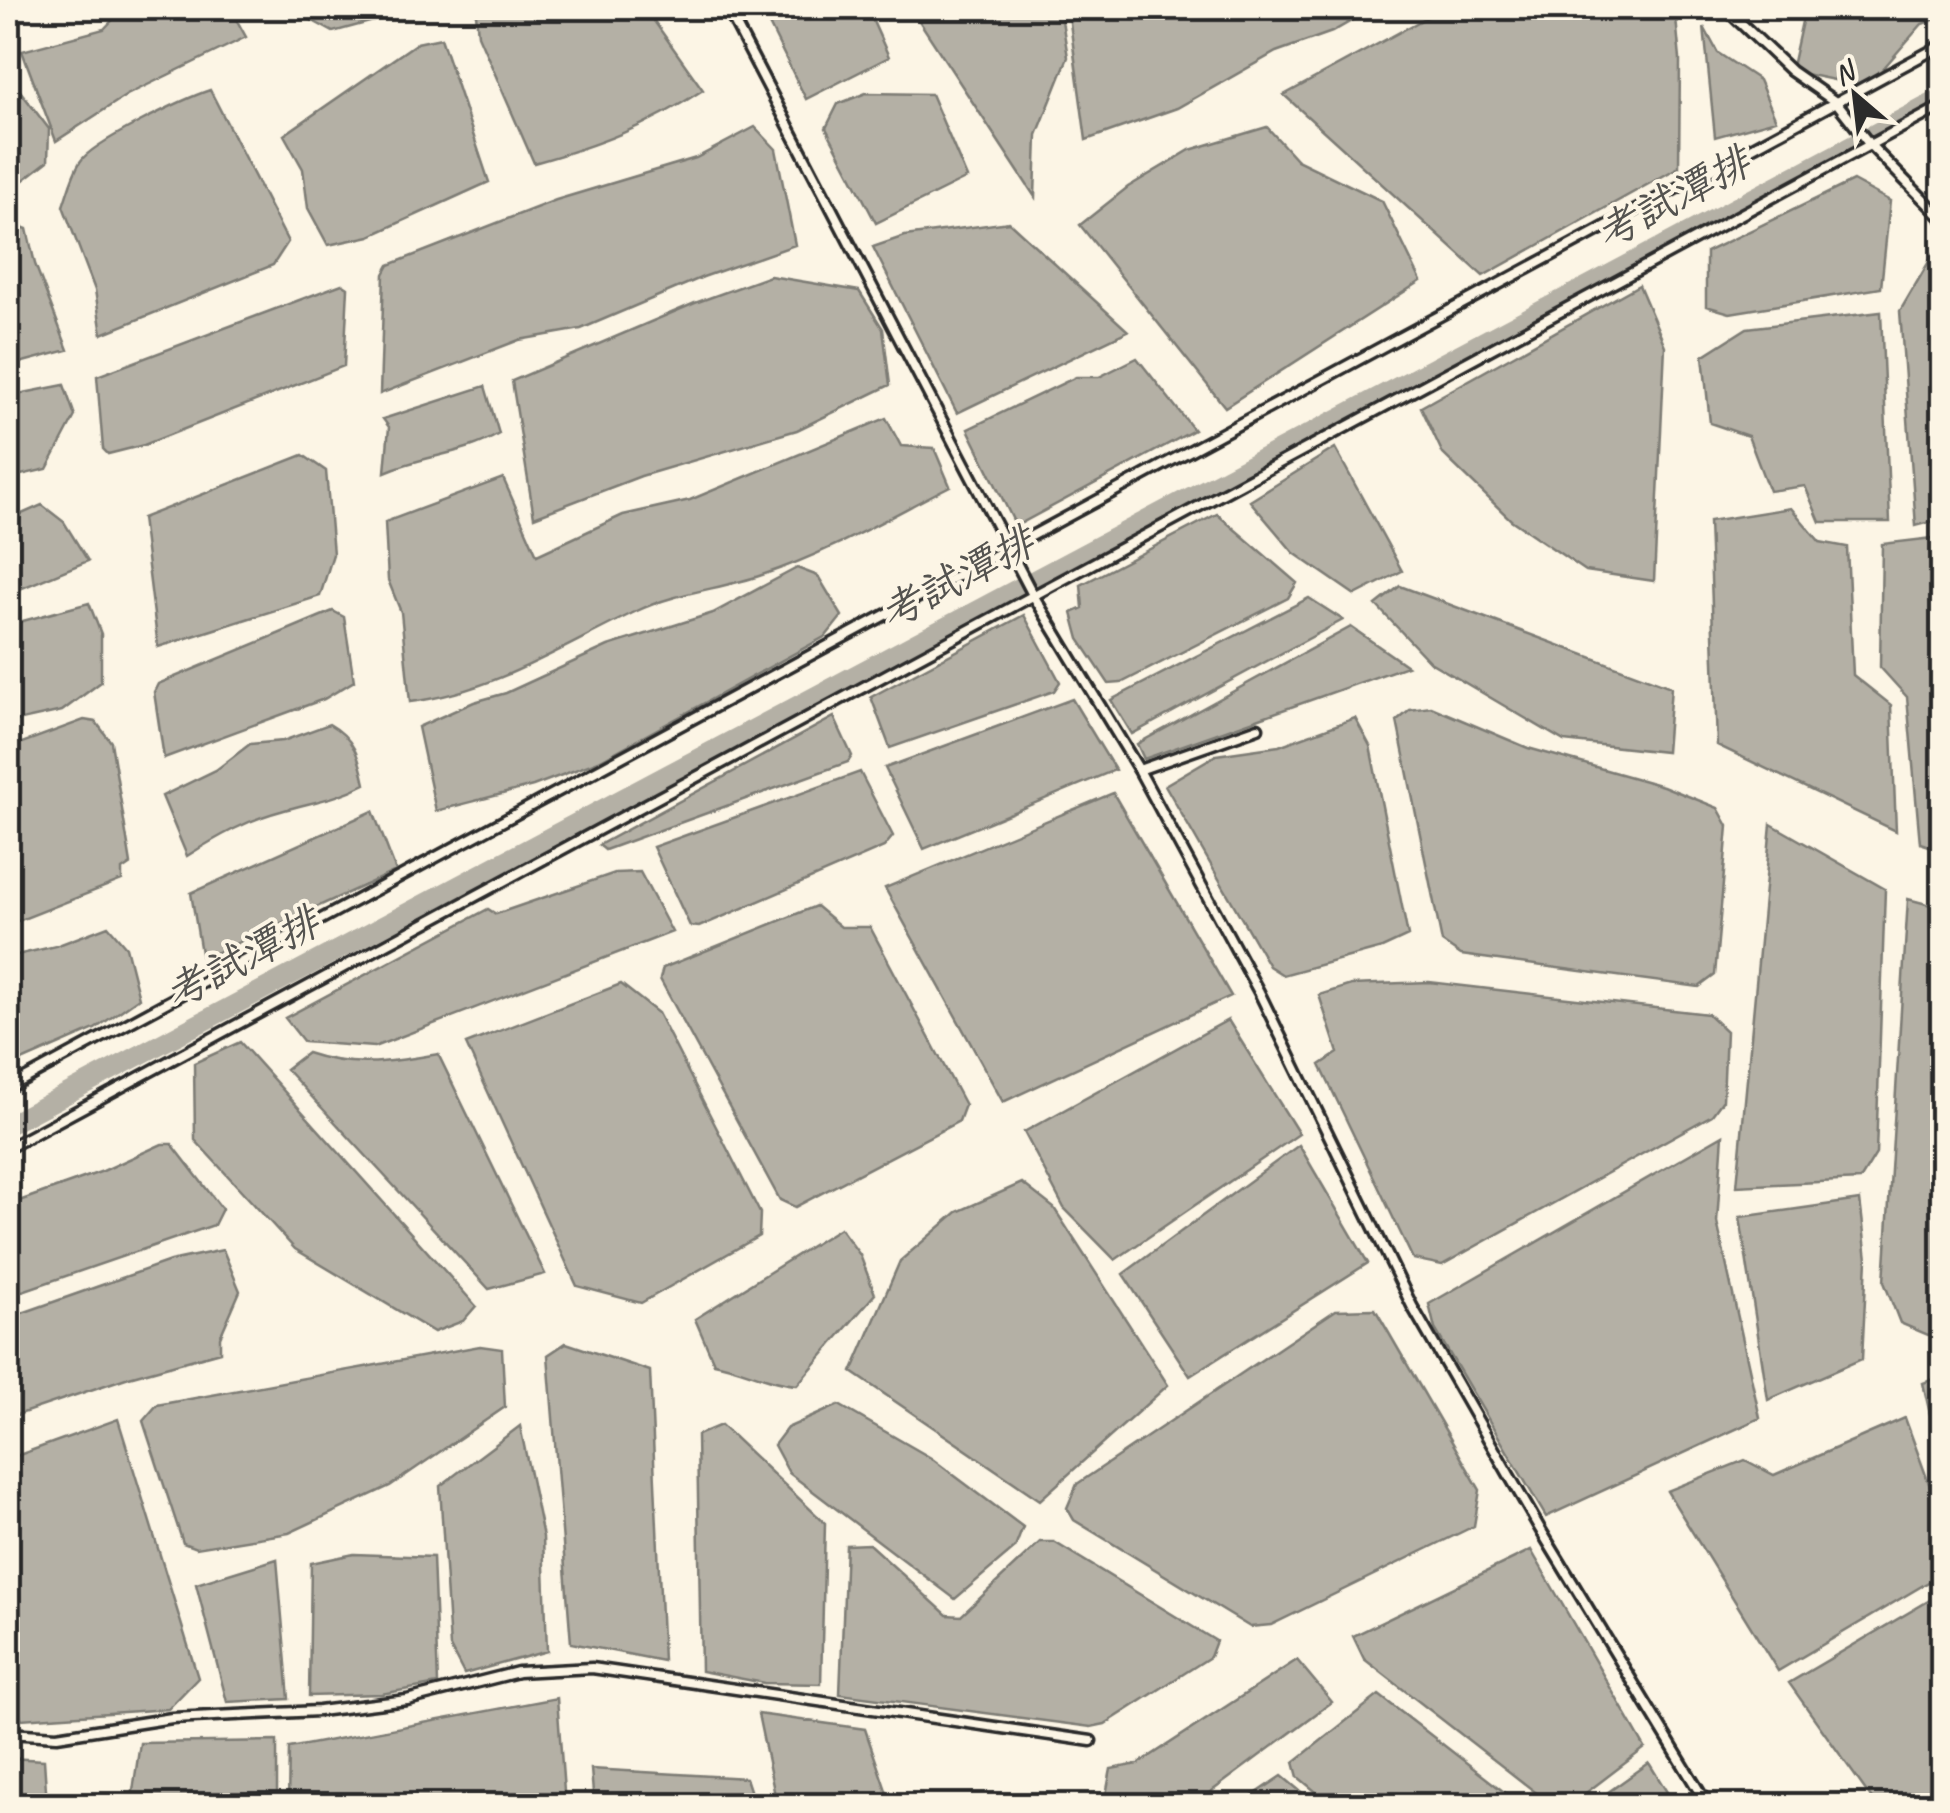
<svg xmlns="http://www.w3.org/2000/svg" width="1950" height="1813" viewBox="0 0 1950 1813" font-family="Caveat,'LXGW WenKai TC',sans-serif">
<rect width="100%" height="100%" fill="#fcf5e5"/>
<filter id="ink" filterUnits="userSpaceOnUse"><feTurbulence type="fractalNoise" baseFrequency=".01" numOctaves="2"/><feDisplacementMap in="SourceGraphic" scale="20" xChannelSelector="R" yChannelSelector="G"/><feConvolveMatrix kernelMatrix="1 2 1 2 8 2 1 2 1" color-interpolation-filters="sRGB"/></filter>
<g filter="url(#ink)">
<path fill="#b4b0a5" stroke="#7d7b74" stroke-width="2.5" d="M124 8H230L246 37 127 95 56 141 22 51 104 29Z
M289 8H422L333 32Z
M489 8H650L654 21 703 90C646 127 599 145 534 163L478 35 476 13Z
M761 8H867L889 57 806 99Z
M916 8H1060L1068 57 1037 135 1035 197 912 10Z
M1068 8H1374L1332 32 1276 52 1177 108 1086 140Z
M1444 8H1675L1680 59 1679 167 1483 276 1284 95Z
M1805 8H1942V17L1922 24 1867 87 1791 71Z
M1704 27 1718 53 1759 80 1776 120 1715 137Z
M441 38 489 182 370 236 328 245 308 208 303 169 284 135 417 43Z
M8 75 49 129 48 161 8 192Z
M210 90 288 242 273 265 102 334 95 290 63 206C68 192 72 175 80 162 92 142 186 98 210 90Z
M866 93 931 94 967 178 876 223 826 128 838 104Z
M755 127 776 149 795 245 703 277 581 329 519 340 380 394 384 274 389 265 556 200 696 158Z
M1267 127 1297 160 1382 201 1421 281 1225 407 1080 225 1128 187 1190 150Z
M1853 181 1890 201 1881 288 1730 313 1706 306V252Z
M8 222 27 229 35 264 68 350 8 366Z
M1009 222 1128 331 957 413 873 247 905 236Z
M1934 253 1942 263V519L1916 526 1900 311Z
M770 276 859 291 883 329 890 385 797 430 641 476 534 517 512 381 695 303Z
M342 284 348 288 344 366 144 445 108 454 103 449 97 376Z
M1639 285 1665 346 1654 581 1586 571 1511 520 1443 454 1421 407Z
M1881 312 1890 522H1820L1805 486 1769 491 1748 436 1710 423 1703 356 1747 328Z
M1137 358 1194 430 1016 526 968 429 1076 377H1099Z
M64 385 75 416 47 469 8 478V396Z
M485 386 499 434C464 455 423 455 385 472L389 427 383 419Z
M886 418 901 446 934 448 950 486C889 517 827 554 762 575 722 589 676 592 637 611 563 646 494 692 410 702L401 612 388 580 385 522 503 478 537 555 623 515 690 500Z
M1335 448 1402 571 1355 595 1294 553 1250 501Z
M303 455 326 471 333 554 320 596 158 647 142 518Z
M42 505 64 522 88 561 8 594V520Z
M1791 508 1820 542 1847 547 1853 675 1891 705 1896 831 1717 745 1709 521Z
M1217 514 1297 583 1288 598 1121 683 1109 684 1079 639 1072 613 1083 608 1081 585Z
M1942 537V850L1920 843 1907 697 1880 667 1882 544Z
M797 568 818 576 842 616 826 636 599 761 533 786 436 811 418 727 474 702 506 693 608 646 713 613Z
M1400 586 1671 687 1666 752 1564 741 1430 662 1376 605Z
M1309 598 1343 620 1132 734 1111 700Z
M89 603 101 634V682L62 711 8 723V625Z
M333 611 344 617 354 681 324 699 164 758 154 692 158 684Z
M1024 615 1060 682 1054 691 890 748 871 697Z
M1351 627 1407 666 1144 759 1137 744Z
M1072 699 1115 770 924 849 885 768Z
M1431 707 1528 748 1663 786 1718 808 1728 826 1715 975 1699 987 1461 955 1442 942 1397 721 1410 710Z
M834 717 852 756 848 762 605 850 599 845Z
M1355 718 1370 746 1408 936 1382 948 1283 975 1269 966 1165 785 1216 755 1279 746Z
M84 720 96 722 111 742 131 864 122 870V880L8 925V748Z
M329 724C354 738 359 756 365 784 337 799 311 802 281 811 247 820 217 837 187 856L162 796 216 770 250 744 283 741Z
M860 772 893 836 884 847 699 927 690 926 653 847Z
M1113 793 1231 996 1003 1102 885 888Z
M373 811 396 871 202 959 191 893Z
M1771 824 1885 889 1876 1154 1860 1180 1737 1186Z
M640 872 672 932 374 1047 304 1042 285 1018 488 909 496 914 615 873Z
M1908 899 1942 908V1330L1928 1335 1900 1323 1884 1282Z
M816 906 841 927H870L965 1105 959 1121 795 1207 780 1200 660 979 663 968Z
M108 926 126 947 139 998 95 1029 8 1067V957L56 946Z
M1429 982 1708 1014 1726 1031 1723 1100 1712 1115 1442 1265 1413 1259 1320 1065 1338 1053 1319 995 1351 985Z
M621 984 658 1013 760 1213 759 1236 641 1303 577 1286 466 1044Z
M1228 1020 1299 1134 1115 1260 1064 1208 1024 1132Z
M240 1042 476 1306 463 1321 434 1332 295 1249 195 1140 194 1063Z
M307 1053C354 1069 390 1062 438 1054L545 1274 489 1289 286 1069Z
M1723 1135 1717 1222 1760 1418 1546 1517 1435 1329 1429 1304Z
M162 1144H172L222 1209 214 1225 8 1296V1205L103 1171Z
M1299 1145 1368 1263 1190 1376 1123 1274Z
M1022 1183 1054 1208 1168 1385 1040 1500 852 1372 900 1261 957 1212Z
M1860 1200 1867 1259 1862 1359 1768 1400 1740 1217Z
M840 1228 860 1255 875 1294 797 1385C769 1383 742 1368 714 1363L695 1319Z
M223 1250 240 1291 220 1337V1352L129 1377 8 1418V1318L170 1261Z
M1375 1309 1480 1490 1474 1526 1271 1625 1250 1627 1074 1520 1067 1508 1077 1484 1336 1310Z
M566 1343 650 1371 663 1661 571 1643 548 1355Z
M480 1346 502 1349 505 1407 390 1486 289 1533 196 1548 183 1543 143 1421 157 1405Z
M1942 1376V1468L1923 1383Z
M839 1405 931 1458 1023 1527 1015 1548 955 1599 789 1473 774 1445 787 1428Z
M1905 1418 1942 1519V1574L1778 1671 1667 1491 1745 1460 1774 1475Z
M118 1419 198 1678 168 1709 21 1719 8 1668V1459Z
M721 1425 825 1523 821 1684 764 1683 701 1671 697 1435Z
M520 1426 543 1537 547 1651 464 1674 450 1647 440 1486Z
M1040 1542H1054L1216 1641 1210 1657 1105 1724 1091 1727 840 1694 846 1545 869 1544 947 1615 961 1616Z
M1531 1550 1645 1748 1570 1805H1552L1364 1659 1353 1636Z
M354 1554 433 1557 438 1684 381 1694 309 1696 311 1563Z
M277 1559 289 1699 227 1702 196 1584Z
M1942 1593V1805H1876L1789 1683Z
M1297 1660 1332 1702 1193 1805H1104L1111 1769 1138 1764Z
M1379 1695 1521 1805H1332L1298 1777 1294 1762Z
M557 1698 565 1805H288L289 1748Z
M758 1714 865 1729 891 1805H777Z
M277 1741V1805H131L140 1743Z
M8 1758 44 1760 47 1805H8Z
M1649 1763 1675 1805H1590Z
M591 1769 746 1778 755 1805H594Z
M1282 1776 1317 1805H1239Z"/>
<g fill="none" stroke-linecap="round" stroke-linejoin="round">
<path stroke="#b4b0a5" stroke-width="20" d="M8 1125 1942 98"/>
<defs>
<path id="lane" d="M727 8 1033 595 1139 770 1259 992 1412 1306 1540 1529 1708 1806
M1725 8 1791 71 1837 103 1870 145 1942 218
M1139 770 1258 728
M8 1088 1942 45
M8 1148 1942 106
M8 1733 57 1736 172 1718 319 1711 407 1700 518 1672 592 1668 1091 1741"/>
</defs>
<use href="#lane" stroke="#2b2b2b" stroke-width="15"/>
<use href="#lane" stroke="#fcf5e5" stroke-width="8"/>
</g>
</g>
<g text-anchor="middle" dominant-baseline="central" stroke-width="8" stroke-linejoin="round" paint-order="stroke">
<g font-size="42" font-style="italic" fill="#545350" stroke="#fcf5e5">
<text transform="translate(1673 198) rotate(-28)">考試潭排</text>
<text transform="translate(957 578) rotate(-28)">考試潭排</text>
<text transform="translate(242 958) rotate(-28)">考試潭排</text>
</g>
</g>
<rect width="1950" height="1813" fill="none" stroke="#fcf5e5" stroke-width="40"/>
<rect x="20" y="20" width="1910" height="1773" fill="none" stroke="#2b2b2b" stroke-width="4" filter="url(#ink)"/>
<g transform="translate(1855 95) rotate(332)" stroke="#fcf5e5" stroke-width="8" paint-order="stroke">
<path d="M0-8L18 38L0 25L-18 38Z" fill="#2b2b2b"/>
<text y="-15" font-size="28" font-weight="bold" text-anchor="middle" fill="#2b2b2b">N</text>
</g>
</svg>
